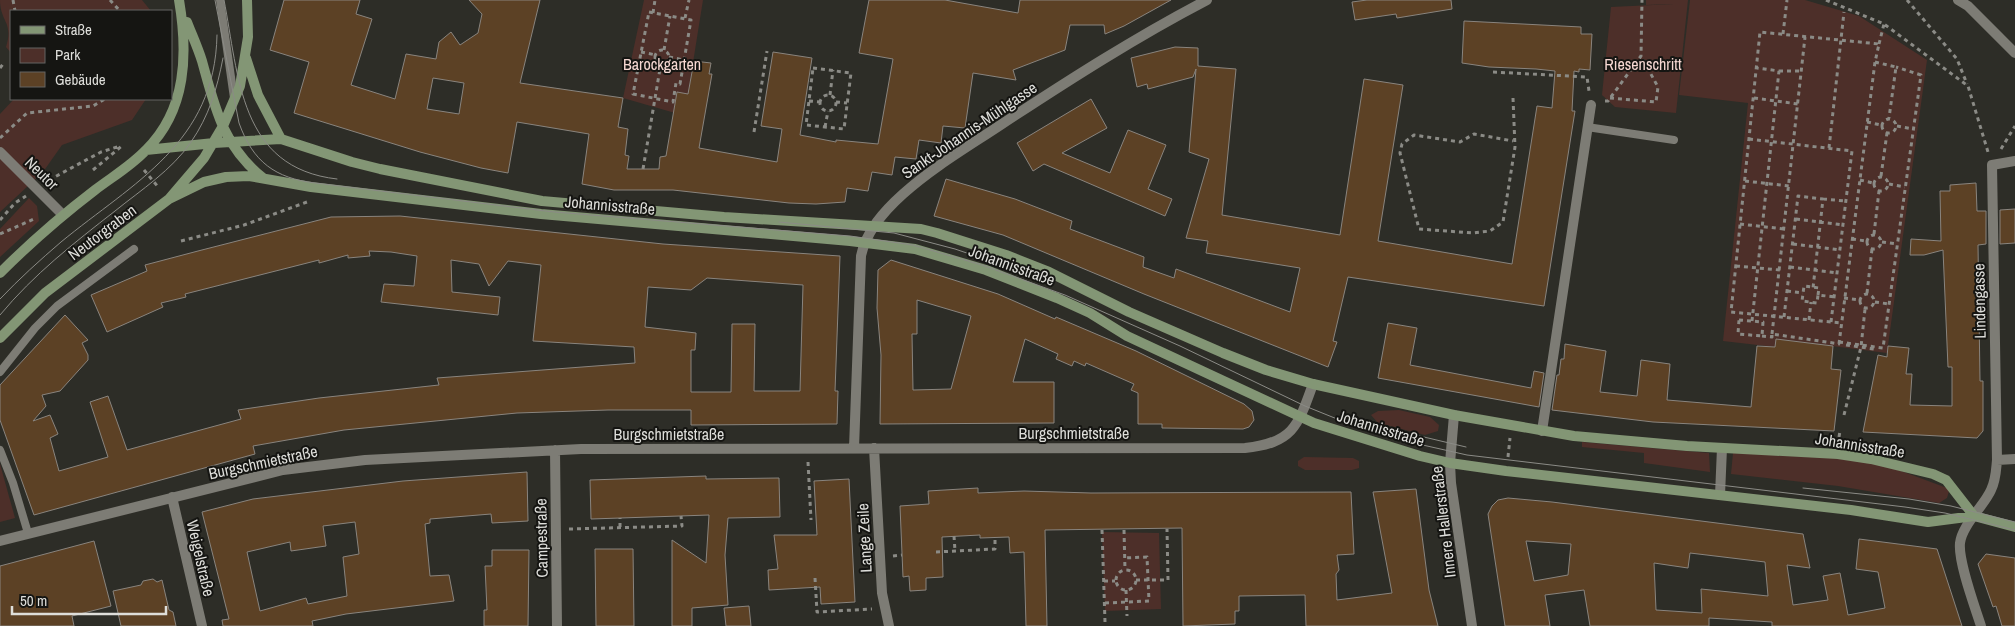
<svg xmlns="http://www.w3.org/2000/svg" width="2015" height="626" viewBox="0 0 2015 626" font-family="'Archivo Narrow',sans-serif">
<rect width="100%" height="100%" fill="#2d2d27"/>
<path fill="#4d2f29" d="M0 0H142L151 11H11V53L6 47C14 22 0 22 0 0Z
M644 0H703L688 94 675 113 623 98Z
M1646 0H1688L1676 113 1615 107 1602 95 1611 7 1674 4 1646 5Z
M1690 0H1805L1859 16 1927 60 1887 353 1776 339 1775 347 1723 341 1748 103 1679 95Z
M14 99H146L132 120 62 145 43 172 0 212V114Z
M29 198 37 206 39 221 0 257V229Z
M1399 410 1430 417 1439 425 1438 431 1425 435 1378 423 1371 415 1378 411Z
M1582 442 1709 453 1710 472 1644 463V453L1582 447Z
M1733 453 1854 459 1885 465 1947 488 1949 491 1947 498 1939 503 1838 486 1731 474Z
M1304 457 1353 458 1359 461V468L1352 470H1305L1298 466V461Z
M0 464 15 518 0 522Z
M1102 532 1159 533 1161 609 1105 611Z"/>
<path fill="#5c4125" stroke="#89847e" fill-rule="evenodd" d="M284 0H360L356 14 372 19 351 85 395 99 406 54 436 59 439 42 451 32 460 45 478 33 482 14 469 0H540L520 83 623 98 618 127 628 129 625 155 629 156 627 169H659L660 157 666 156 677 92 688 94 694 61 711 63 709 74H712L699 148 777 162 782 129 761 126 773 52 812 58 800 135 836 142V140L878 144 893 59 859 53 869 0H945L1018 13 1020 0H1171L1124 26 1105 34 1104 25H1070L1065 50 1013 70 1016 80 973 73 965 128 943 126 941 143 919 140 916 159 895 157 892 175 872 172 868 191 847 188 845 202 816 204 789 203 673 190H614L582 184 589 134 517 122 508 173 481 168 420 152 294 113 309 62 270 50ZM433 78 464 83 459 114 427 109Z
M1367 0H1451L1452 9 1397 18 1396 14 1355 20 1352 2Z
M1464 21 1581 27V34H1592L1590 70 1579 69V72L1574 71 1572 111H1575L1544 306 1348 277 1333 341 1337 342 1328 367 1144 294 1003 235 934 216 946 179 1015 199 1072 221 1070 229 1144 257 1143 267 1174 278 1176 269 1290 312 1300 268 1206 253 1208 241 1186 238 1209 159 1189 152 1196 69 1193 77 1148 89 1147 84 1137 87 1131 58 1175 47 1198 48V66L1236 69 1222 215 1340 235 1364 79 1403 85 1378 241 1512 264 1537 106 1552 108 1555 71 1536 69 1489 67 1462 63Z
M1091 99 1107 128 1062 153 1110 173 1128 130 1166 145 1148 189 1172 199 1165 216 1044 164 1033 171 1017 143Z
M1976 183 1977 211H1986V244L1978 245 1980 381H1983V431L1977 438 1863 432 1878 355 1887 357 1888 346 1909 348 1906 374H1912L1910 405 1952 406V367H1948L1943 250 1924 255H1910L1911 239 1941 241 1940 191H1950V185Z
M2015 209V243L2000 244V210Z
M400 216 663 244 840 256 835 391H838L837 424 691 425V410H608L517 413 344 430 253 446 255 454 34 515 0 420V385L65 315 88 340 82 343 88 355V360L60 391 42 395 46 406 33 421 50 415 58 434 50 438 59 471 108 457 90 402 108 396 127 450 241 419 238 410 319 398 439 385 437 378 635 363 634 347 533 341 541 265 508 261 489 286 479 264 451 260 452 292 500 297 498 315 381 302 384 284 414 286 417 256 391 252 369 251 370 256 348 258V255L319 263V260L185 294 186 297 161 303 163 307 107 332 91 295 147 271 145 265 198 251 331 217ZM707 278 803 285 800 391H754L755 324H732L731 392H691V350H695L696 333 645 327 648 287 691 290Z
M891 260 998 294 1055 319 1056 317 1136 351 1244 404 1252 411 1254 420 1249 427 1243 429 1162 428V424H1138V393L1131 390 1134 384 1086 363 1085 366 1074 361 1072 366 1056 359 1058 354 1025 339 1013 382H1054V423L880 424 881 355 877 308 878 270ZM917 300 971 316 951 389 913 390 912 334H917Z
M1388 323 1417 328 1410 365 1531 388 1534 371 1544 373 1539 407 1378 378Z
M1776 339 1833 346 1831 369 1841 370 1834 431 1653 422 1552 410 1557 375H1559L1561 359H1564L1565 344 1606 351 1600 392 1637 396 1641 360 1670 364 1667 400 1751 407 1757 346 1775 347Z
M527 472 528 521 492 523 491 514 430 519V523L425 524 430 576 449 575 454 601 346 614 312 621 313 626H223L222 620 229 619 202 512 253 499 403 481ZM355 522 359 554 343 557 347 596 308 604 306 598 260 611 247 552 290 542 291 551 326 546 323 526Z
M706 476V479L779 478 780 517 728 518 725 555 728 605 692 608V626H672V540L706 563 709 515 591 519 590 480Z
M849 479 855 602 821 604 820 587 769 590 768 570 778 569 774 535H817L814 481Z
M978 488V493L1024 491 1091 493 1351 492 1354 554 1337 555 1339 570 1336 574 1337 600 1392 593 1373 492 1416 489 1429 590 1438 626H1306L1305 595 1239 596V611H1235V624L1183 626 1182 528 1045 530 1047 626H1026L1024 552 1010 553 1009 537 980 538V535L942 537 943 577 926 578V590L910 591 909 576 903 577 900 506 929 504 928 491Z
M1508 498 1552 502 1803 534 1810 568 1787 565 1793 605 1828 600 1823 576 1840 573 1848 615 1885 608 1878 572 1856 569 1859 539 1937 549 1962 626H1772V622L1709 618V626H1590L1584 590 1545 595 1550 626H1505L1488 514 1492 506 1498 500ZM1526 541 1571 544 1568 575 1534 581ZM1690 553 1765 562 1768 596 1701 589 1702 613 1656 610 1654 563 1688 568Z
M94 541 111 606 72 616 74 626H0V566Z
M595 549H633L634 626H596Z
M492 550H529L528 626H484V610H487L485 566H492Z
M1986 554 2015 558V626H2002L1996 606 1993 607 1978 564Z
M153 579 157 582 162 580 169 610 173 612 176 626H121L113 591 141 585 143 581Z
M749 606 751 626H726L724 608Z"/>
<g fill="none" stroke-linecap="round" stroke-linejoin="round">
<path stroke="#8b8b86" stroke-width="3" stroke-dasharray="4 4" stroke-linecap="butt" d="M13 0 15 11
M110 0 120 11
M1826 0 1884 24 1968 86 1988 152
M1907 0 1957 59 1967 84
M649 12 691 20 680 84 676 83 673 102 633 94Z
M653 13 655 0
M685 18 689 0
M1783 34 1787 0
M1879 44 1884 24
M664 50 670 16
M655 57a7 7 0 1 1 14 0a7 7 0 1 1-14 0Z
M641 52 656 55
M669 57 684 60
M1875 62 1896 67 1889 118
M0 68 3 64
M813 68 851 73 844 129 806 125Z
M1779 71H1801
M1493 72 1587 77 1589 91
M830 95 833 70
M820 103a8 8 0 1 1 16 0a8 8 0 1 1-16 0Z
M1513 98 1515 147 1503 222 1490 231 1473 233 1419 229 1400 153 1402 144 1414 135 1460 142 1474 134 1513 141
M1610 98 1656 102 1658 87 1641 56
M1754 98 1798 104
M809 101 821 102
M1605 101H1608L1641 56 1642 0
M836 102 847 103
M1882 126a7 7 0 1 1 14 0a7 7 0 1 1-14 0Z
M1867 122 1881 125
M1897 126 1913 129
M825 127 828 111
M754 132 767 51
M0 138 27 113 93 106 105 99
M1749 139 1852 151 1831 322
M1829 148 1844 12
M2001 149 2015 126
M643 169 661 63
M93 170 123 145
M144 170 159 188
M1881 176 1887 133
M1874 184a7 7 0 1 1 14 0a7 7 0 1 1-14 0Z
M49 180 101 152 120 146
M1860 180 1873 183
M1745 181 1789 186
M1889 184 1905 187
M1823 199 1846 201
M1796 219 1843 225
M0 220 15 203 26 196
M1740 224 1784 229
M0 234 34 219
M1874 234 1879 191
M1867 242a7 7 0 1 1 14 0a7 7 0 1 1-14 0Z
M1852 239 1866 241
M181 241 244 225 307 202
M1882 242 1897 244
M1793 244 1840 250
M1736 266 1780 270
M1790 267 1837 273
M1787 291 1803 293
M1867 293 1872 249
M1860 301a7 7 0 1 1 14 0a7 7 0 1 1-14 0Z
M1818 295 1819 288 1804 286 1802 301 1817 303 1818 295 1835 297
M1844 298 1859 300
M1875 302 1889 304
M1784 317 1798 196 1823 199 1813 288
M1739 320 1763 322 1762 336 1738 334Z
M1809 320 1811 302
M1752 321 1779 71 1757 68
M1772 334 1805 37
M1762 336 1772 337V334L1840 344
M1839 342 1883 348 1921 75 1896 67
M1839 344 1875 62 1879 44 1760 32 1731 312 1841 323
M1846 345 1874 349
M1844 415 1861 347 1865 309
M1839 437 1840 431
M1508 457 1510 438
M808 462 811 520
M620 527V518
M569 529 682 526 681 516
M1102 530 1105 622
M1124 530 1125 570
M954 536 955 551
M936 552 995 549V538
M893 556 902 555
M1116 580a10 10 0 1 1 20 0a10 10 0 1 1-20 0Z
M815 578 817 612 872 609
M1136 580H1168L1167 529
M1104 581H1115
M1126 590 1127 616
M1105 603 1149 601 1147 557 1124 558"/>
<path stroke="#7d7c75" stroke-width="8" d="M220 0 234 98
M1587 127 1674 140
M0 372 35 328 57 306 134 249
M0 450 13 483 28 533"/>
<path stroke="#7d7c75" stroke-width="10" d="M1958 0 1968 6 2015 53
M0 152 63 215
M1454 415 1450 463 1451 483 1472 626
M1542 431 1591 105
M854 448 861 256C866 231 884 211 903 194 933 167 969 146 1002 124 1069 80 1136 37 1207 0
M874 448 882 593 889 626
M555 450 557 626
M1997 460 2015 459
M1720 495 1722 448
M172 497 202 626
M0 541 283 470 365 460 581 449 1245 448C1293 443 1298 426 1313 384
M1981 626C1975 607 1958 562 1960 543 1962 525 1984 506 1991 490 1996 480 1996 470 1997 460L1992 165 2015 161"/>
<path stroke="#839675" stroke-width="10" d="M187 22C192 35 198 48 202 61 215 108 223 146 263 178
M246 58 258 95 281 139
M146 150 214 143 281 139 352 162 380 169 542 201 724 217 921 229 937 233 1006 255 1049 272 1129 312 1223 353 1266 370 1313 384 1454 415 1574 436 1687 446 1838 454 1871 459 1933 474 1946 480 1974 516
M169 199 204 182 226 177 249 176 311 187 541 214 850 241 915 249 986 270 1057 298 1090 313 1127 336 1314 423 1420 456 1450 463 1506 471 1851 510 1928 522 1974 516 2015 527
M0 273C30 243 61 216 95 190 112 177 131 166 146 150 187 110 188 53 179 0
M0 338 45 293 169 199 204 158 223 126 240 86 248 37 247 0"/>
<path stroke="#8b8b86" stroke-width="1" d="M215 0 239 123C253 162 275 178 315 183L554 212 850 236 913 245 982 265 1065 295 1180 346 1305 406 1347 423 1405 441 1467 455 1905 507 1945 513 2015 530
M224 0C239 76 239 168 337 179
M779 222 894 233 955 249 1002 265
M0 299C19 279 40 260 61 242 134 182 215 143 217 35
M0 315C34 274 74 243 115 211 141 190 172 170 191 142 209 116 217 89 223 58
M1386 428 1466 447
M1803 488 1909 499 1951 506 2015 522"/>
</g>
<g text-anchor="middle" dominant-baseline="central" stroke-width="4" stroke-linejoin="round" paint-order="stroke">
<g font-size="16" fill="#f6d8d2" stroke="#151512">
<text x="662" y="64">Barockgarten</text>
<text x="1643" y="64">Riesenschritt</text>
</g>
<g font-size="16" fill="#dededa" stroke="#151512">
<text transform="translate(969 130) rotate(-34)">Sankt-Johannis-Mühlgasse</text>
<text transform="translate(42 173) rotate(44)">Neutor</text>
<text transform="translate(610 205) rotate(5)">Johannisstraße</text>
<text transform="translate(102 232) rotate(-37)">Neutorgraben</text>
<text transform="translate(1012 265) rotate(20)">Johannisstraße</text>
<text transform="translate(1979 301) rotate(-91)">Lindengasse</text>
<text transform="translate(1381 428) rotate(17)">Johannisstraße</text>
<text x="1074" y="433">Burgschmietstraße</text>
<text x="669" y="434">Burgschmietstraße</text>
<text transform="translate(1860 445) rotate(9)">Johannisstraße</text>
<text transform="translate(263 462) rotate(-12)">Burgschmietstraße</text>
<text transform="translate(1443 522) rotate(-97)">Innere Hallerstraße</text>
<text transform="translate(541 538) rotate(-91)">Campestraße</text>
<text transform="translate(864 538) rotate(-93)">Lange Zeile</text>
<text transform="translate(201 558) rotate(77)">Weigelstraße</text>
</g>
</g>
<rect x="10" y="10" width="162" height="90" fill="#151512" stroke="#656562"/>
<rect x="20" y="26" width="25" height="8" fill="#839675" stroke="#656562"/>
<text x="55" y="35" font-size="15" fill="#dededa">Straße</text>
<rect x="20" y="48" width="25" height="15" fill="#4d2f29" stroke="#656562"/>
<text x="55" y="60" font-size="15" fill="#dededa">Park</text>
<rect x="20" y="72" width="25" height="15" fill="#5c4125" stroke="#656562"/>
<text x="55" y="85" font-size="15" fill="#dededa">Gebäude</text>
<path d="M12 606v8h154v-8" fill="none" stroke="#dededa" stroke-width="2.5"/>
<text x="20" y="606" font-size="15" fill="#dededa" stroke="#151512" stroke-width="4" paint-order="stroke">50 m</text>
</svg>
